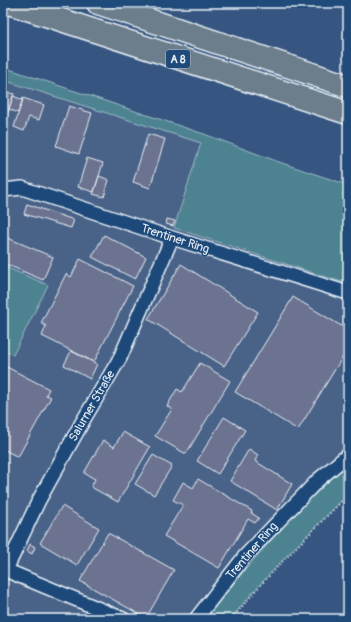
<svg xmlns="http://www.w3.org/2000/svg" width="351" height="622" viewBox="0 0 351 622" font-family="Pangolin,sans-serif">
<rect width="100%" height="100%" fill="#365681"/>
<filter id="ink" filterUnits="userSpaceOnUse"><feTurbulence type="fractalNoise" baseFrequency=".025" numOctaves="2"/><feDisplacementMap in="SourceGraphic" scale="8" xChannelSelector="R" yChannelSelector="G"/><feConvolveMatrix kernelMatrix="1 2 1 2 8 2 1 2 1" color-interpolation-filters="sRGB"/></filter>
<g filter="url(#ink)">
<path fill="#496288" d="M3 80 201 143 174 228 348 284V464L324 485 252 560 204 619H3Z"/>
<path fill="#4e8391" stroke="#9bbac4" d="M3 67 204 134 279 162 348 185V284L174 228 201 143 3 80Z
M3 266 48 285 13 355 3 349Z
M348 464V494C308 535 266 574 231 619H204C249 565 294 510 348 464Z"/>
<path fill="#6c7390" stroke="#e8f1f8" d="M3 91 14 94 3 126Z
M13 96 23 100 18 113 9 109Z
M23 98 44 105 39 120 29 117 24 131 14 127Z
M69 106 92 113 79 154 56 146Z
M148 134 165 139 150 188 133 182Z
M87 158 103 163 94 192 78 187Z
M99 176 109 180 104 197 93 194Z
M27 204 74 220 71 228 24 214Z
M167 219 175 221 173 226 166 224Z
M104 235 146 257 135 279 92 257Z
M3 236 53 257 43 280 3 263Z
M80 259 133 286 94 362 42 336 46 326 41 323 66 274 71 277Z
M181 264 258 312 224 366 148 319Z
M293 297 348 330V348L298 430 235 392Z
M71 351 97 364 90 379 64 365Z
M200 363 230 381 186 454 155 436 172 409 167 406 177 389 182 392Z
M3 365 49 389 46 395 51 397 18 457 3 449Z
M224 417 245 430 218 474 197 461Z
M123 432 150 447 118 502 91 487 95 479 84 473 103 440 114 447Z
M249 449 258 455 255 461 292 484 277 510 230 481Z
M153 455 172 466 154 495 135 484Z
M198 479 252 511 251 513 259 518 255 523 248 519 219 568 164 536 183 505 173 500 183 482 193 488Z
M62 506 99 528 77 565 40 543Z
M108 533 174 570 146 618 80 581Z
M30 544 35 547 32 554 27 551Z
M71 615 80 619H69Z"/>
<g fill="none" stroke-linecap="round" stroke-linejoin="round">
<defs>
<path id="minor" d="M3 190 22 188 172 238 348 293
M3 569 123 619
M6 570 39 500 84 419 120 358 172 238
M196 619 245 556 318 480 348 455"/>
<path id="motorway" d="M9 3 348 113
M98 3 348 86"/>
</defs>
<use href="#minor" stroke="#e8f1f8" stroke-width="16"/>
<use href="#motorway" stroke="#e8f1f8" stroke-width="25"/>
<path stroke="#e8f1f8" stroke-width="2" stroke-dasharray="1 3" stroke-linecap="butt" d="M232 619C267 575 308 536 348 495"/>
<use href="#minor" stroke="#1f4a7a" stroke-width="13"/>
<use href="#motorway" stroke="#6c7d8b" stroke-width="22"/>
</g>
</g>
<g text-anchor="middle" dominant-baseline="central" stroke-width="3" stroke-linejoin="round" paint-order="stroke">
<rect fill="#1f4a7a" stroke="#acbfd2" stroke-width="1" x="166" y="50" width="24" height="18" rx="3"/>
<g font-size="11" font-weight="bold" fill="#e8f1f8">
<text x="178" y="59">A 8</text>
</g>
<g font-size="12" fill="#e8f1f8" stroke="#1f4a7a">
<text transform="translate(175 239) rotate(18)">Trentiner Ring</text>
<text transform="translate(92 406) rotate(-60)">Salurner Straße</text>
<text transform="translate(252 551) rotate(-49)">Trentiner Ring</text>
</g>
</g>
<rect width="351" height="622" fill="none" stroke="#1f4a7a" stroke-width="16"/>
<rect x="8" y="8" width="335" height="606" fill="none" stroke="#e8f1f8" stroke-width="1.5" filter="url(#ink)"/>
</svg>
